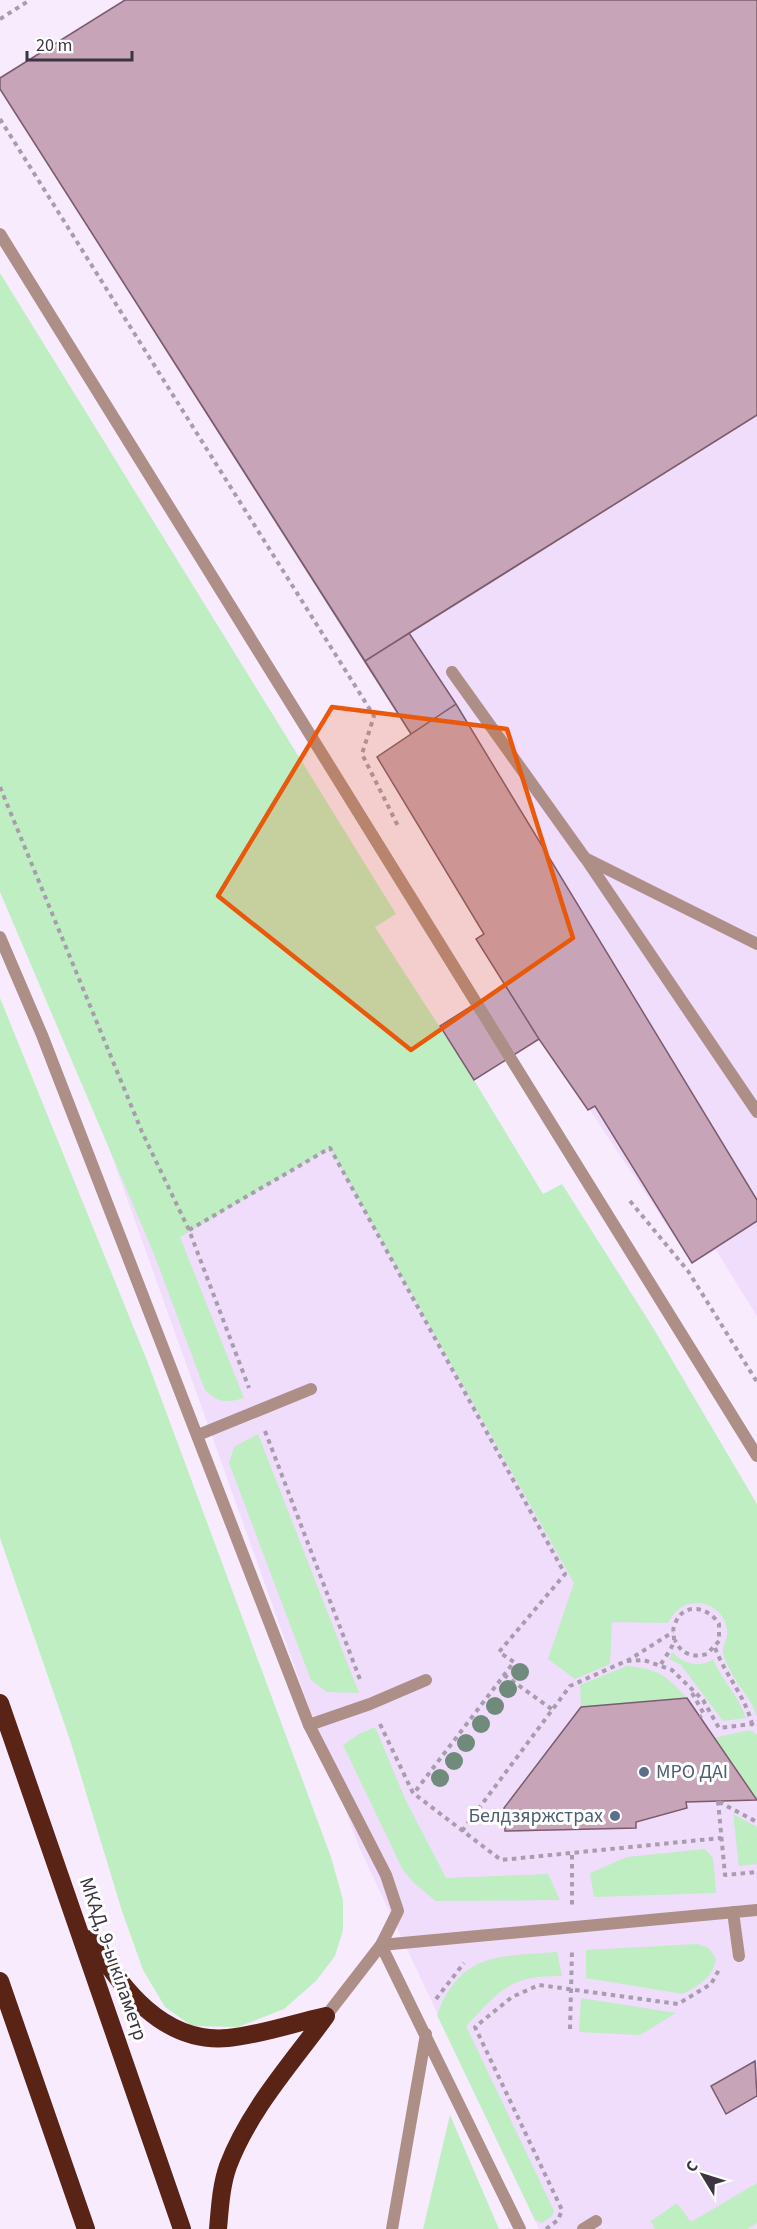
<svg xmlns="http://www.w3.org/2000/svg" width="757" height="2229" viewBox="0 0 757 2229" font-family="'Source Sans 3',sans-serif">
<rect width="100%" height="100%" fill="#f8ebfe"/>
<path fill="#f0dcfb" d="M125 0H757V1316L716 1250 692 1263 476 939 484 934 377 757 411 734 0 89V78Z
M366 936 757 1515V2229H539L359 1847 85 1081Z"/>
<path fill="#bfeec3" d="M0 273 396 914 375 927 474 1080 543 1194 562 1184 652 1326 757 1504V1717C751 1697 737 1686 729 1668 727 1664 722 1655 723 1650 723 1644 728 1639 727 1632 727 1616 713 1603 697 1603 682 1603 674 1612 668 1623L612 1622 610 1664 575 1679 548 1659 574 1583 330 1148 180 1237 244 1398C226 1403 218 1403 205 1390L154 1254 0 892Z
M0 998 148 1363 331 1857 343 1900V1930L335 1956 316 1981 284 2009 238 2027 192 2026 165 2007 143 1970 122 1911 70 1740 0 1538Z
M258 1434 359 1693 327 1692 311 1680 229 1463 234 1447Z
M672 1652C682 1663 700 1669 713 1659 722 1681 739 1696 746 1718L723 1721 681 1665 669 1659Z
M627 1666C658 1669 666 1675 687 1698L581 1707 580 1685Z
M375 1727 406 1801 446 1878 548 1874 560 1900 436 1901 416 1885 403 1870 343 1745 359 1734Z
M750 1730 757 1735V1799L714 1738Z
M733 1814 757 1827V1864L739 1866Z
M705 1849 713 1858 716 1893 594 1897 590 1873 627 1857Z
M697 1944 709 1948 716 1959C712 1979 700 1984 683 1994L586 1978V1950Z
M557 1952 562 1976C509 1975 501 1990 466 2026L554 2211 552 2216 542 2223 535 2220 437 2015C461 1951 499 1957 557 1952Z
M581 1998 676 2013 640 2035 579 2032Z
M450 2115 499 2229H423Z
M757 2183V2223L747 2229H655L651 2221 677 2203 691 2222Z"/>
<path fill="#c7a4b7" stroke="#7b5c6e" stroke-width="1.5" d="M125 0H757V415L409 633 456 704 757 1200V1221L692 1263 595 1106 588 1110 539 1039 474 1080 440 1026 505 985 476 939 484 934 377 757 411 734 0 89V78Z
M125 0H757V415L365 661 0 89V78Z
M409 633 456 704 411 734 365 661Z
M505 985 539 1039 474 1080 440 1026Z
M687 1698 757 1800 686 1802 687 1808 636 1822V1828L505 1831 504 1808 581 1707Z
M755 2061 757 2096 726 2114 711 2086Z"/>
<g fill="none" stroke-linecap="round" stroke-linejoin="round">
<path stroke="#a89dad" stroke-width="4" stroke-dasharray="4.5 4.5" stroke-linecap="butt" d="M0 19 30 0
M0 119 374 716 362 754 399 828
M0 787 142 1132 189 1230 249 1388
M630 1201 688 1271 757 1382
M189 1230 330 1148 565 1574 499 1652 514 1662 414 1793
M265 1431 361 1682
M715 1648C726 1676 745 1696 752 1724
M627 1661 673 1632
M661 1664C665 1657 674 1646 674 1639 674 1633 672 1630 675 1624 683 1601 709 1607 719 1624V1641L707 1654C693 1658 681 1654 675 1640
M504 1675 553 1710
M692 1693 704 1714 700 1717
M380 1724 413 1793 501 1860 721 1838
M718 1801 725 1875 757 1872
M719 1802 757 1822
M462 1831 570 1686 626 1661 644 1660 672 1670 703 1700 719 1728 752 1724 757 1728
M572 1855V1905
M436 1999 464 1963
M570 2029 572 1951
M546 2229 558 2220 562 2210 475 2027 512 1997 539 1985 678 2004 711 1984 720 1968"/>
<path stroke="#ad8f87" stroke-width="12" d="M0 234 757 1456
M452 672 585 858 757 944
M586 859 757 1112
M198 1435 311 1389
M309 1725 370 1704 426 1680
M733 1912 739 1956
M392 2229 426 2034
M520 2229 381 1945 757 1910
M583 2229 596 2221"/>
<path stroke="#ad8f87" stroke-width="12" d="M0 937 42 1035 309 1725 386 1875 398 1911 381 1945 326 2016"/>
<path stroke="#592316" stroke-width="18" d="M0 1703 182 2229
M91 1939C121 1988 163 2044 228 2038 260 2035 294 2023 326 2016
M0 1981 86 2229
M218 2229C220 2207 221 2186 228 2166 249 2110 292 2063 326 2016"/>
</g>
<g fill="#708a7c">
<circle cx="520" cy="1672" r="9"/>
<circle cx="508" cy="1689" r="9"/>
<circle cx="495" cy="1706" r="9"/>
<circle cx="481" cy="1724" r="9"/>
<circle cx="466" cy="1743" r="9"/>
<circle cx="454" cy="1761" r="9"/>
<circle cx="440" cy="1778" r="9"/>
</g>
<path fill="#e8590c" fill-opacity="0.2" stroke="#e8590c" stroke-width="4.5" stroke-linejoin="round" d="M332 707 507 729 573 938 411 1050 218 896Z"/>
<g fill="#5c6f8a" stroke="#fff" stroke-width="2">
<circle cx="644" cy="1772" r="6"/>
<circle cx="615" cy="1816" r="6"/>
</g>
<g text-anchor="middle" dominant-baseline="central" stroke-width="6" stroke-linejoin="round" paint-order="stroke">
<g font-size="20" fill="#4e5e75" stroke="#fff" text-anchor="start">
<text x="656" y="1772">МРО ДАІ</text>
<text x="603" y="1816" text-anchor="end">Белдзяржстрах</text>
</g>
<g font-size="20" fill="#3c3441" stroke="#fff">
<text transform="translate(113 1959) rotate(71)">МКАД, 9-ы кіламетр</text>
</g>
</g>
<g transform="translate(703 2175) rotate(308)" stroke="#ffffff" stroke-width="4.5" paint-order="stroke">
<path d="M0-4.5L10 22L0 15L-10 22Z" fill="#3c3441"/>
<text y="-9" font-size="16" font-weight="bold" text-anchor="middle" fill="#3c3441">С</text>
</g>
<path d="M27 51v9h105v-9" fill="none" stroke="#3c3441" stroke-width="3"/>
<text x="36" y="51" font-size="18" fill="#3c3441" stroke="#ffffff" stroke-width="4.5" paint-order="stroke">20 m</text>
</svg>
